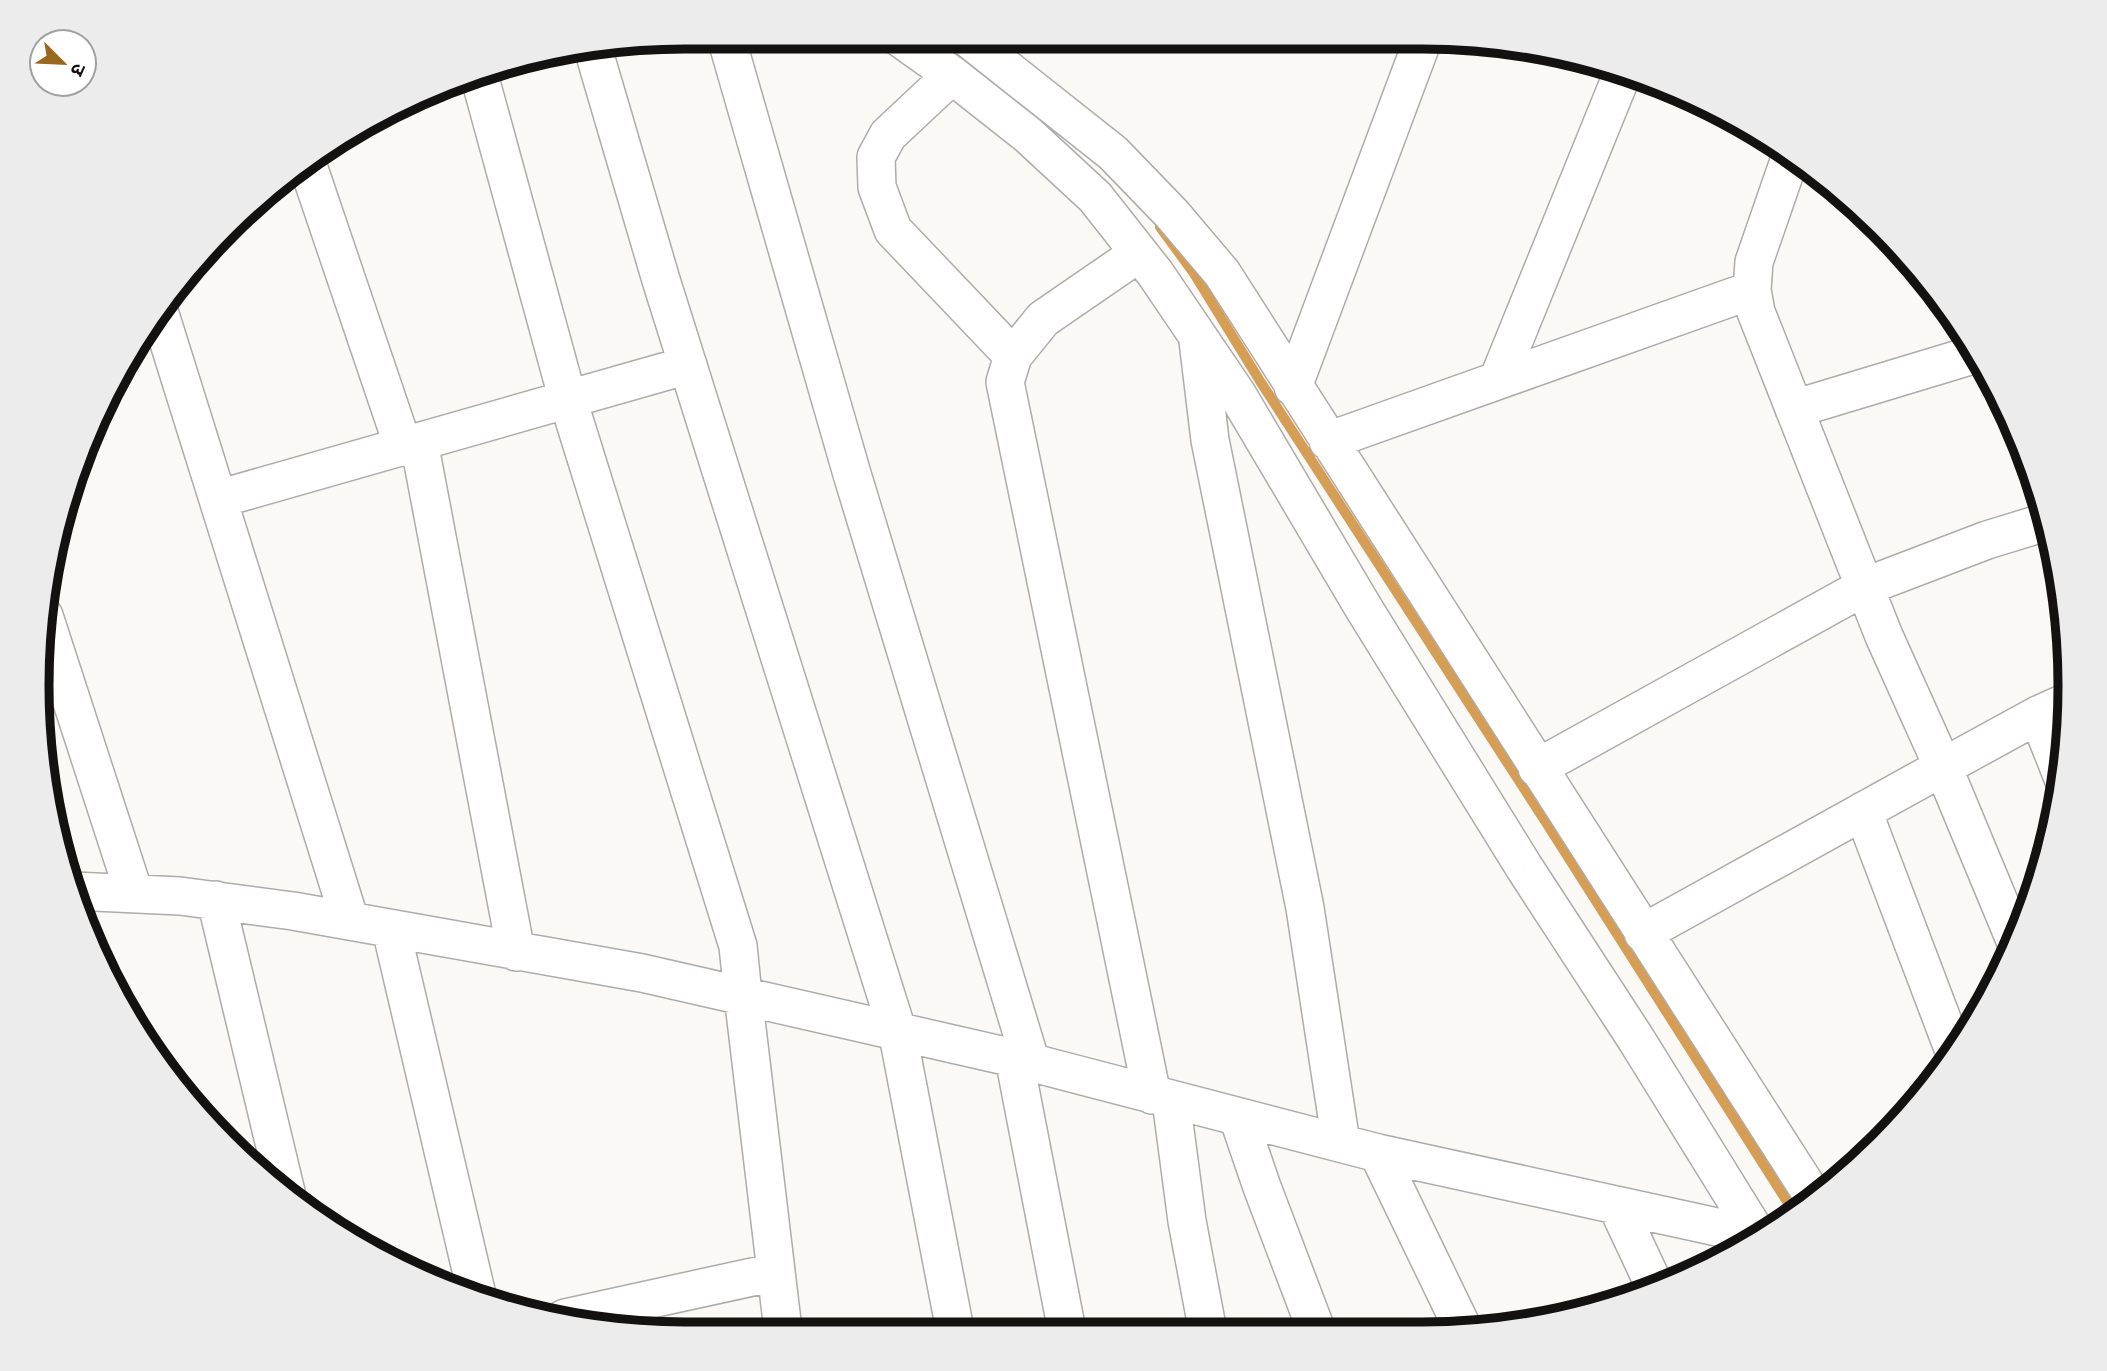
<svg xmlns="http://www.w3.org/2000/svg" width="2107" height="1371" viewBox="0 0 2107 1371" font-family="Figtree,'Noto Sans Devanagari',sans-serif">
<rect width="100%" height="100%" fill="#fbf9f6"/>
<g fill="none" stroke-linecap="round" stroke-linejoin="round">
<path stroke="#d69d54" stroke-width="10" d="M946 39 963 52
M1160 227 1193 272 1260 381 1547 824 1795 1214"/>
<defs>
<path id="minor" d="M726 37 852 474 1031 1063
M900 38 952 75 1028 135 1095 197 1155 273 1237 394 1363 607 1524 867 1636 1039 1758 1236
M969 39 1113 153 1172 214 1222 273 1816 1201
M594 52 661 280 897 1030 955 1330
M478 71 568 400 738 946 743 995 783 1330
M952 75 888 135 876 157 877 187 893 230 1013 356
M1790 158 1754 262 1752 290 1756 312 1884 636 1943 767 2015 940
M307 163 403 446
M1139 253 1043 319 1013 356 1005 382 1152 1095
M159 311 350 921
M1198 341 1210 440 1305 908 1341 1143
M1498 380 1621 77
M1293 387 1422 42
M1794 409 1976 354
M1328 441 1752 290
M419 442 516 952
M218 499 688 365
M44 616 134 893
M2038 715 2063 778
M1537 768 1864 587 1987 540 2049 521
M1863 811 1954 1051
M74 891 180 896 293 911 642 973 1014 1058 1378 1153 1758 1236
M216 900 286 1192
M391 929 476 1291
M1643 933 1943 767 2038 715 2067 702
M1014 1058 1067 1331
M1171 1100 1187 1221 1208 1332
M1238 1117 1262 1187 1317 1332
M1378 1153 1465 1333
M1617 1206 1655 1287
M565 1318 775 1272"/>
</defs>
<use href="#minor" stroke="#aeacaa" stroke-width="40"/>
<use href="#minor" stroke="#fff" stroke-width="37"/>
</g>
<path d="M0 0H2107V1371H0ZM685 49H1422A636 636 0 0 1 2058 685V686A636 636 0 0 1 1422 1322H685A636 636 0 0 1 49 686V685A636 636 0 0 1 685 49Z" fill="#ececec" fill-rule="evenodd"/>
<path fill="none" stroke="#131211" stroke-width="9" d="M685 49H1422A636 636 0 0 1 2058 685V686A636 636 0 0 1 1422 1322H685A636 636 0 0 1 49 686V685A636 636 0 0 1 685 49Z"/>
<g transform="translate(63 63) rotate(114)"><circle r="33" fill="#ffffff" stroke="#a1a0a0" stroke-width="2"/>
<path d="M0-5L12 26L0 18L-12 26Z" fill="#9a681c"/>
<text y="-10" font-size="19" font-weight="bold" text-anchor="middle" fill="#131211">उ</text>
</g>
</svg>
